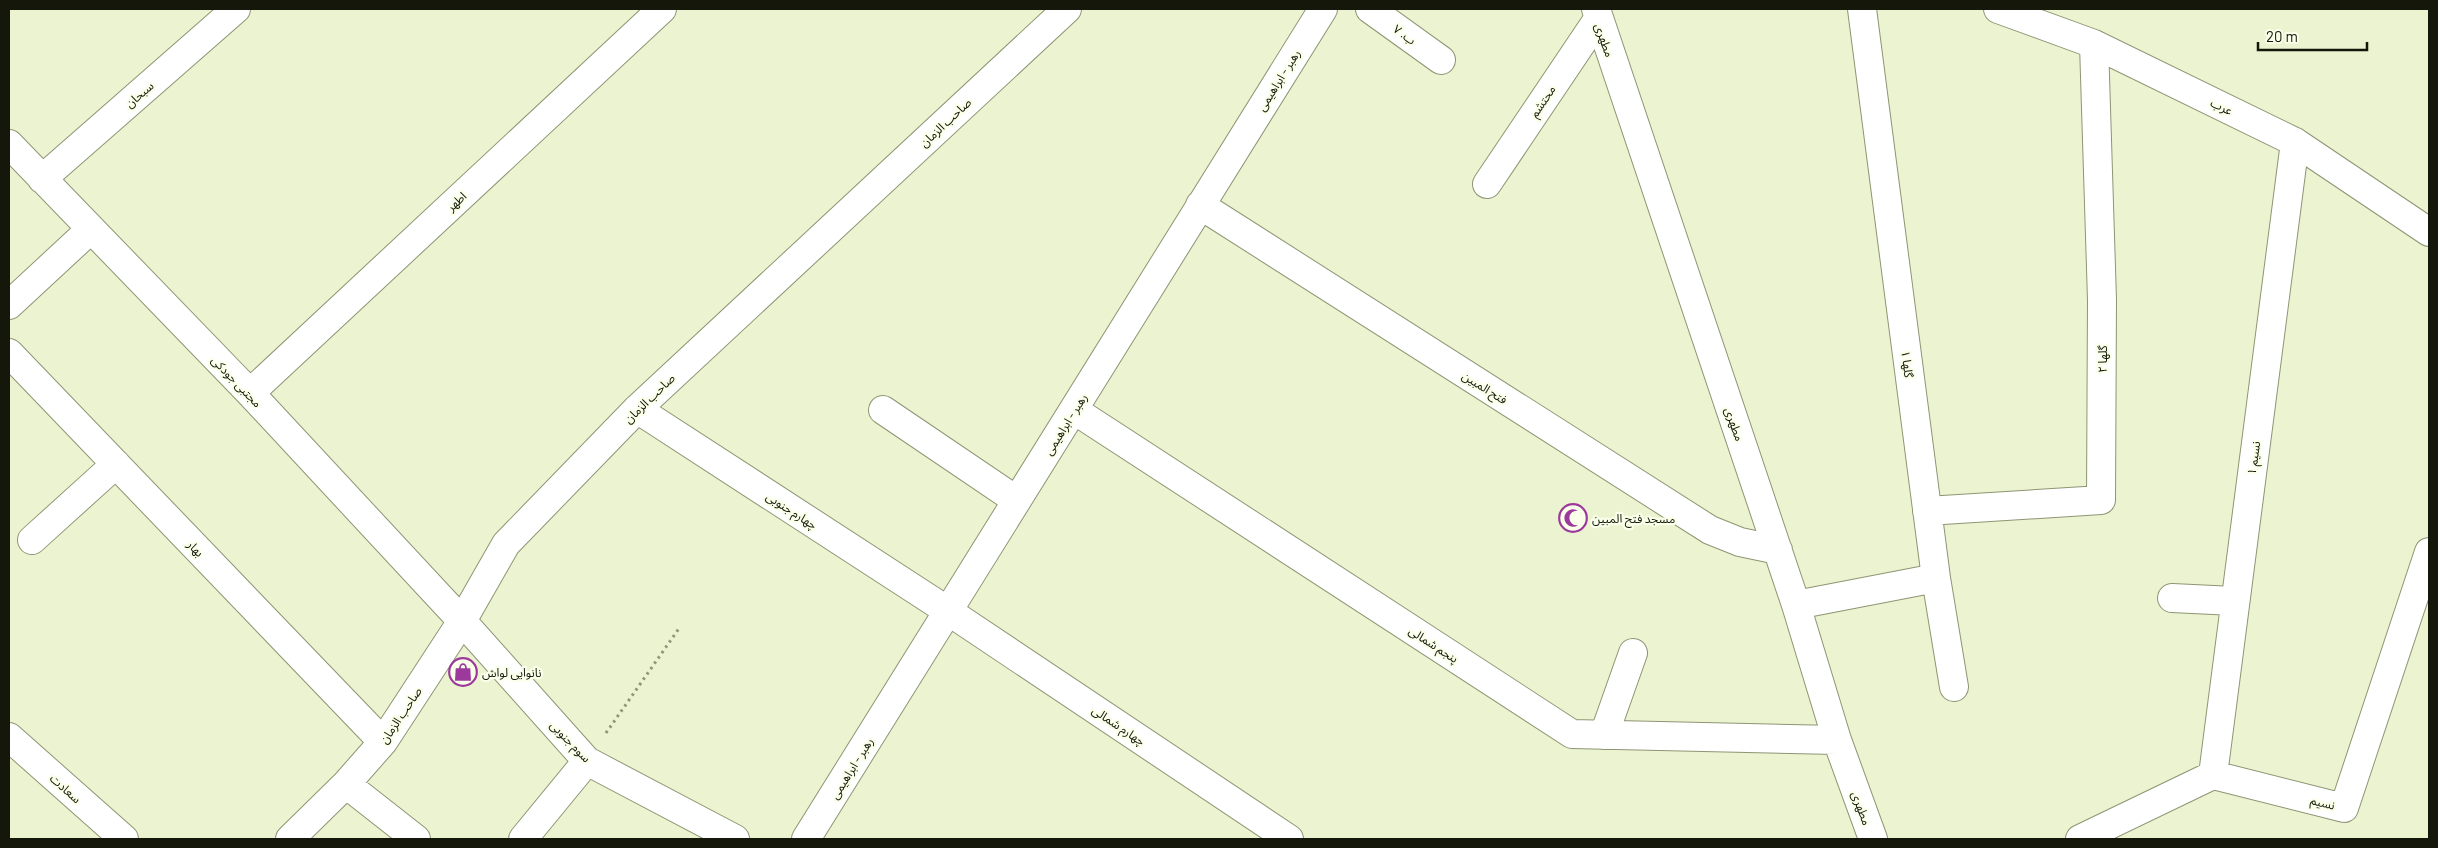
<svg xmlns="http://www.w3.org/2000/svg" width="2438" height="848" viewBox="0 0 2438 848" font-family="Barlow,'Noto Sans Arabic',sans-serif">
<rect width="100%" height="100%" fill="#ebf3d0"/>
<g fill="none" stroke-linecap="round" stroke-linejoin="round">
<defs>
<path id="minor" d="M1370 9 1441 60
M1596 9 1796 605 1837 740 1873 839
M1998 9 2094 44 2295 142 2429 232
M9 144 250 393 462 621 587 761 735 839
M42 179 236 9
M1487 184 1598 19
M1200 205 1710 530 1740 542 1778 550
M9 305 91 229
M9 353 383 742
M250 393 662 9
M637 409 948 611 1289 839
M883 410 1016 500
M1074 410 1572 734 1837 740
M1927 511 2101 500 2102 300 2094 44
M32 540 116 464
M1936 578 1954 687
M2172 598 2234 601
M1796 605 1936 578 1862 9
M1604 735 1633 653
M9 737 124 839
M2213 775 2295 142
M346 784 416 839
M290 839 346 784 383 742 462 621 506 544 637 409 1067 9
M523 839 587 761
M806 839 1323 9
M2080 839 2213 775 2344 808 2429 552"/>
</defs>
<use href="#minor" stroke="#8e9574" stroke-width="30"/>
<path stroke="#8f957c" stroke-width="3" stroke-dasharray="2.5 4" stroke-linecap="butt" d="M606 733 680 627"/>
<use href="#minor" stroke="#fff" stroke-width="28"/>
</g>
<defs>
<symbol id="mosque-ring" viewBox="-11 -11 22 22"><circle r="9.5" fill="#faffe9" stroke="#9d389d" stroke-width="1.5"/><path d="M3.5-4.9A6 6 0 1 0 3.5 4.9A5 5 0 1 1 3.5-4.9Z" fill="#9d389d"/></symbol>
<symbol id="shop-ring" viewBox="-11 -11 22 22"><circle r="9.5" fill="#faffe9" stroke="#9d389d" stroke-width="1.5"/><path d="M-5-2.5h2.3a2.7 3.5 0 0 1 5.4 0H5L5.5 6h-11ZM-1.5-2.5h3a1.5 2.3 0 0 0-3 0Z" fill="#9d389d"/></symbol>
</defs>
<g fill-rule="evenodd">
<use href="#mosque-ring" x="1557" y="502" width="32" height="32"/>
<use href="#shop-ring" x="447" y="656" width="32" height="32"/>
</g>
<g text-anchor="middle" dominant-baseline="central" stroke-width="4.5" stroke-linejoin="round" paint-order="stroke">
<g font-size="12" fill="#15170b" stroke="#faffe9">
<text transform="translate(1405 34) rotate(36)">ب. ۷</text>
<text transform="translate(1605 40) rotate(71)">مطهری</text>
<text transform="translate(1278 80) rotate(-58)">رهبر - ابراهیمی</text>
<text transform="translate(139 94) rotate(-41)">سبحان</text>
<text transform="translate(1542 101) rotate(-56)">محتشم</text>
<text transform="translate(2222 106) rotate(26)">عرب</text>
<text transform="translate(945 122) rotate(-43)">صاحب الزمان</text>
<text transform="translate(456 201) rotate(-43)">اطهر</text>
<text transform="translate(2102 359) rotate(-90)">گلها ۲</text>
<text transform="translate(1908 364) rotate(83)">گلها ۱</text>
<text transform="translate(237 381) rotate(46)">مجتبی جودکی</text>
<text transform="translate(1485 387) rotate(32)">فتح المبین</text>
<text transform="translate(649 398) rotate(-44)">صاحب الزمان</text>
<text transform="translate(1065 424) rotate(-58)">رهبر - ابراهیمی</text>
<text transform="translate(1735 424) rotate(71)">مطهری</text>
<text transform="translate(2253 458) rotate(-82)">نسیم ۱</text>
<text transform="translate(792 510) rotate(33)">چهارم جنوبی</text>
<text transform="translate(196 548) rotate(46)">بهار</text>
<text transform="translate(1434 644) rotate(33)">پنجم شمالی</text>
<text transform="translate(400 715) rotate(-56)">صاحب الزمان</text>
<text transform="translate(1119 725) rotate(34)">چهارم شمالی</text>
<text transform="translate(571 741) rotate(46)">سوم جنوبی</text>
<text transform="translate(851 768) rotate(-58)">رهبر - ابراهیمی</text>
<text transform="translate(66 788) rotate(42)">سعادت</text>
<text transform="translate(2323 802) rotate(14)">نسیم</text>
<text transform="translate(1862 808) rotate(70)">مطهری</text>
</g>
<g font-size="12" fill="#15170b" stroke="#faffe9" text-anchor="start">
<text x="1592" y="518">مسجد فتح المبین</text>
<text x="482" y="672">نانوایی لواش</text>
</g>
</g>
<rect width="2438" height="848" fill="none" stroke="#15170b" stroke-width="20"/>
<path d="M2258 42v8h109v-8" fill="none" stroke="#15170b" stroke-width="2.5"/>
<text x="2266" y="42" font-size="15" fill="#15170b" stroke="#faffe9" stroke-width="4" paint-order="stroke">20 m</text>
</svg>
